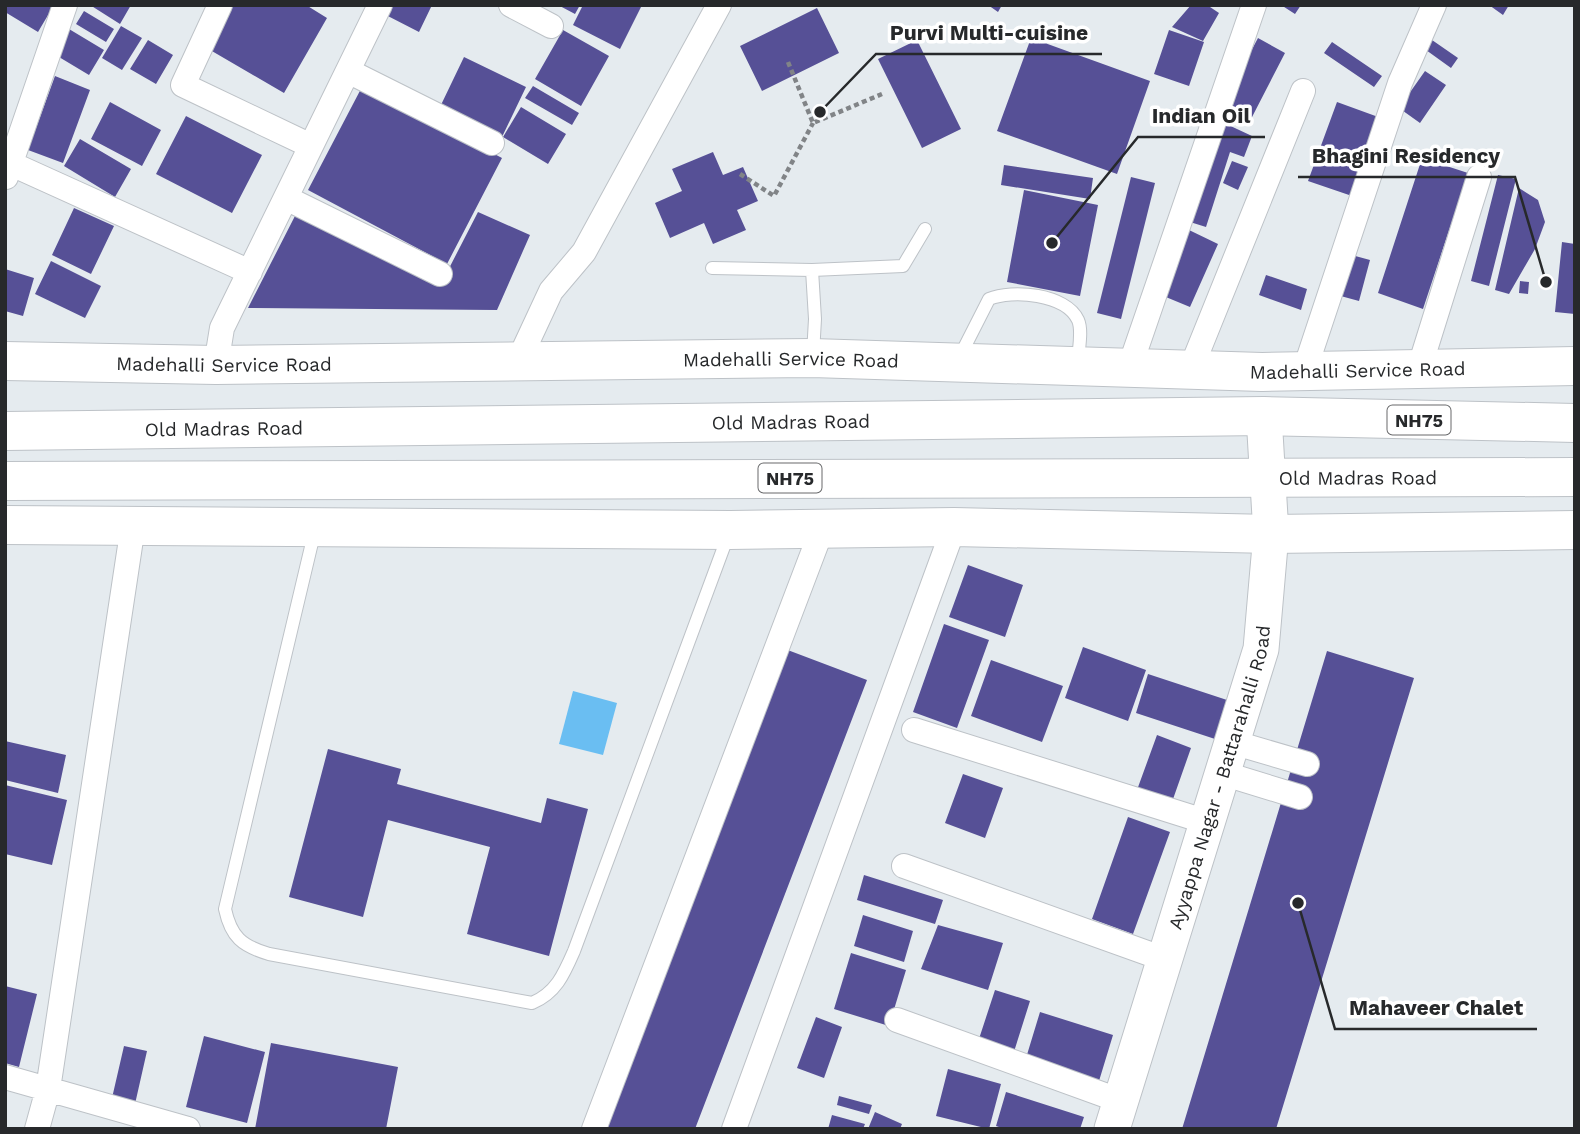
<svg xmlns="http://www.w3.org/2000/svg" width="1580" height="1134" viewBox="0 0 1580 1134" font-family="'Work Sans',sans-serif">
<rect width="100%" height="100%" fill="#e5ebef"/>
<path fill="#6abef2" d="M573 691 617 703 603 755 559 744Z"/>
<path fill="#565096" d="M5 5H54L38 32 5 12Z
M90 5H131L120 24Z
M230 5H306L327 18 284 93 205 47Z
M386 5H432L419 32 382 13Z
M558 5H580L575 14Z
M583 5H642L620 49 573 25Z
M988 5H1002L998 12Z
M1191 5H1207L1219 13 1203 41 1172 27Z
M1281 5H1301L1295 14Z
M1489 5H1509L1503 15Z
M817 8 839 53 762 91 740 46Z
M84 11 114 29 106 42 76 24Z
M121 26 142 38 122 70 102 58Z
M69 29 104 50 89 75 54 54Z
M563 30 609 56 581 106 535 79Z
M1169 30 1204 42 1189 86 1154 74Z
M1031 38 1150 81 1117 174 997 131Z
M1258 38 1285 53 1251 119 1223 104Z
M148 40 173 55 156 84 130 69Z
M917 40 961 129 922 148 878 59Z
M1432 40 1458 58 1451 68 1426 50Z
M1332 42 1382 76 1374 87 1324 53Z
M464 57 526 87 502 137 440 107Z
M1425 71 1446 85 1420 123 1399 108Z
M55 76 90 90 63 163 28 150Z
M363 85 502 158 447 264 308 190Z
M533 86 579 113 572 125 525 98Z
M110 102 161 130 142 166 91 139Z
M1337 102 1381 118 1352 196 1308 181Z
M521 107 566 134 548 164 503 137Z
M186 116 262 155 232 213 156 174Z
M1222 122 1252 136 1244 157 1230 152 1206 227 1190 222Z
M80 139 131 169 115 197 64 166Z
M713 152 723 175 743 167 758 201 737 210 746 230 713 244 704 223 670 238 655 203 682 191 672 169Z
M1422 158 1468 173 1423 309 1378 293Z
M1232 161 1248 167 1238 190 1223 183Z
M1004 165 1093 178 1090 199 1001 185Z
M1498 175 1516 179 1489 286 1471 281Z
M1131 177 1155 183 1121 319 1097 313Z
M1519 188 1538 200 1545 222 1535 249 1509 294 1495 290Z
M1024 190 1098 205 1080 296 1007 282Z
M74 208 114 226 91 274 52 255Z
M478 212 530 235 497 310 248 308 296 214 442 282Z
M1189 230 1218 244 1190 307 1161 295Z
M1562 242 1575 244V314L1555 312Z
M1348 254 1370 260 1359 301 1337 295Z
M51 261 101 286 85 318 35 294Z
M5 269 34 278 23 316 5 311Z
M1266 275 1307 289 1301 310 1259 295Z
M1520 281 1529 282 1528 294 1519 293Z
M968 565 1023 585 1005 637 949 617Z
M944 624 989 640 957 728 913 712Z
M1083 647 1146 670 1128 721 1065 698Z
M785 649 867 680 695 1129H601Z
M1327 651 1414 678 1276 1129H1182Z
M991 660 1063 686 1042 742 971 716Z
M1148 674 1227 700 1215 739 1136 713Z
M1157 735 1191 748 1172 802 1137 790Z
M5 741 66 755 58 793 5 780Z
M328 749 401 769 397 784 541 823 547 798 588 809 549 956 467 934 490 847 388 820 363 917 289 897Z
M963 774 1003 788 985 838 945 823Z
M5 785 67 800 52 865 5 854Z
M1128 817 1170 832 1133 934 1092 919Z
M864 875 943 900 935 924 857 900Z
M863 915 913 931 904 962 854 946Z
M938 925 1003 943 988 990 921 969Z
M851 953 906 970 889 1026 834 1009Z
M5 986 37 994 19 1067 5 1063Z
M995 990 1030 1001 1012 1058 976 1048Z
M1040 1012 1113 1035 1099 1081 1026 1058Z
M816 1017 842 1027 824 1078 797 1068Z
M204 1036 265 1052 247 1123 186 1107Z
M271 1043 398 1067 386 1129H255Z
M124 1046 147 1051 135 1104 112 1098Z
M948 1069 1001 1084 989 1129 936 1116Z
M1006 1092 1084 1117 1080 1129H1005L996 1126Z
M839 1096 872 1105 869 1114 837 1105Z
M875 1112 902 1124 900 1129H868Z
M832 1115 865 1124 863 1129H828Z"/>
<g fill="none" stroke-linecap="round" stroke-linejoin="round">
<defs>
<path id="service" d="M712 268 812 270
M813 354 815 319 812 270 903 266 925 229
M959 358 989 299C1012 289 1066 294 1078 320 1083 331 1078 351 1078 363
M315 530 225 909C231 937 242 946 269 954L532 1003C556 993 564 974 574 951L729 533"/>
<path id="minor" d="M220 5 183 85 311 146
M511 5 551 26
M348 71 492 143
M5 161 250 272
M6 177 65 5
M286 198 440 274
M517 364 551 291 584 252 719 5
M216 365 222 328 380 5
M1130 366 1254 5
M1419 369 1479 177
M1190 371 1303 91
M1304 372 1400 83 1434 5
M914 730 1207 822
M1232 742 1307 764
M1222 773 1300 797
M904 866 1164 959
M897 1020 1121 1101
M5 1077 188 1129
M37 1129 48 1089 133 526
M594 1129 822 529
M734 1129 954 527"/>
<g id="secondary">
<path id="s1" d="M1112 1129 1261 649 1271 534 1264 416"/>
</g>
<g id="primary">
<path id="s2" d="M5 361 216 365 812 358 1262 372 1575 366"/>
<path d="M5 525 730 530 954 527 1271 534 1575 530"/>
</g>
<g id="trunk">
<path id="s3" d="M5 431 1264 416 1575 423"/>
<path id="s4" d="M5 481 1575 477"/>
</g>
</defs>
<use href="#service" stroke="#bdc2c7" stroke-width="14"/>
<use href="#minor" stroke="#bdc2c7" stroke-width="26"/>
<use href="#secondary" stroke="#bdc2c7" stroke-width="37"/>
<use href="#primary" stroke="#bdc2c7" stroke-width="40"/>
<use href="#trunk" stroke="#bdc2c7" stroke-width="40"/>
<path stroke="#818487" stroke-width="4.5" stroke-dasharray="5 3.5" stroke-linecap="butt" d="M788 62 813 123 882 94
M740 174 774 196 813 123"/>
<use href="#service" stroke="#fff" stroke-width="12"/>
<use href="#minor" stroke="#fff" stroke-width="24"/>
<use href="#secondary" stroke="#fff" stroke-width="35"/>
<use href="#primary" stroke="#fff" stroke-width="38"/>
<use href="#trunk" stroke="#fff" stroke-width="38"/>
</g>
<g text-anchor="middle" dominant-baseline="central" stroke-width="7" stroke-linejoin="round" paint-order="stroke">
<g fill="#fff" stroke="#68696b" stroke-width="2">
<rect x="1387.5" y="405.5" width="63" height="29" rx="5"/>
<rect x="758.5" y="463.5" width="63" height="29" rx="5"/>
</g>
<g font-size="18" font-weight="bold" fill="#27292b">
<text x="1419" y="420">NH75</text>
<text x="790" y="478">NH75</text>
</g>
<g font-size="19" fill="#27292b" stroke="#fff">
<text stroke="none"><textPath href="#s2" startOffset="786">Madehalli Service Road</textPath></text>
<text stroke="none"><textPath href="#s2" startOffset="219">Madehalli Service Road</textPath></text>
<text stroke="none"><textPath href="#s2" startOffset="1353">Madehalli Service Road</textPath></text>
<text stroke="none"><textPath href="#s3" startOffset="786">Old Madras Road</textPath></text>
<text stroke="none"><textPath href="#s3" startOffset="219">Old Madras Road</textPath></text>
<text stroke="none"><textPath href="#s4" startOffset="1353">Old Madras Road</textPath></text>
<text stroke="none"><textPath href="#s1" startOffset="368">Ayyappa Nagar - Battarahalli Road</textPath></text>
</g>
</g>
<path fill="none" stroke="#27292b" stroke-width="2.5" d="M820 112L876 54H1102M1052 243L1138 137H1265M1546 282L1515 177H1298M1298 903L1335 1029H1537"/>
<g fill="#27292b" stroke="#fff" stroke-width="2.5">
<circle cx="820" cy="112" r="7"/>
<circle cx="1052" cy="243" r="7"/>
<circle cx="1546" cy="282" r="7"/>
<circle cx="1298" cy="903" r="7"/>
</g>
<g font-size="21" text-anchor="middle" font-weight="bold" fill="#27292b" stroke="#fff" stroke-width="7" stroke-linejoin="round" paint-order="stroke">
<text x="989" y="40">Purvi Multi-cuisine</text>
<text x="1201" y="123">Indian Oil</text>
<text x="1406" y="163">Bhagini Residency</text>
<text x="1436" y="1015">Mahaveer Chalet</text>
</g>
<rect width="1580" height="1134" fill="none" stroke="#27292b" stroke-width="14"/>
</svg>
